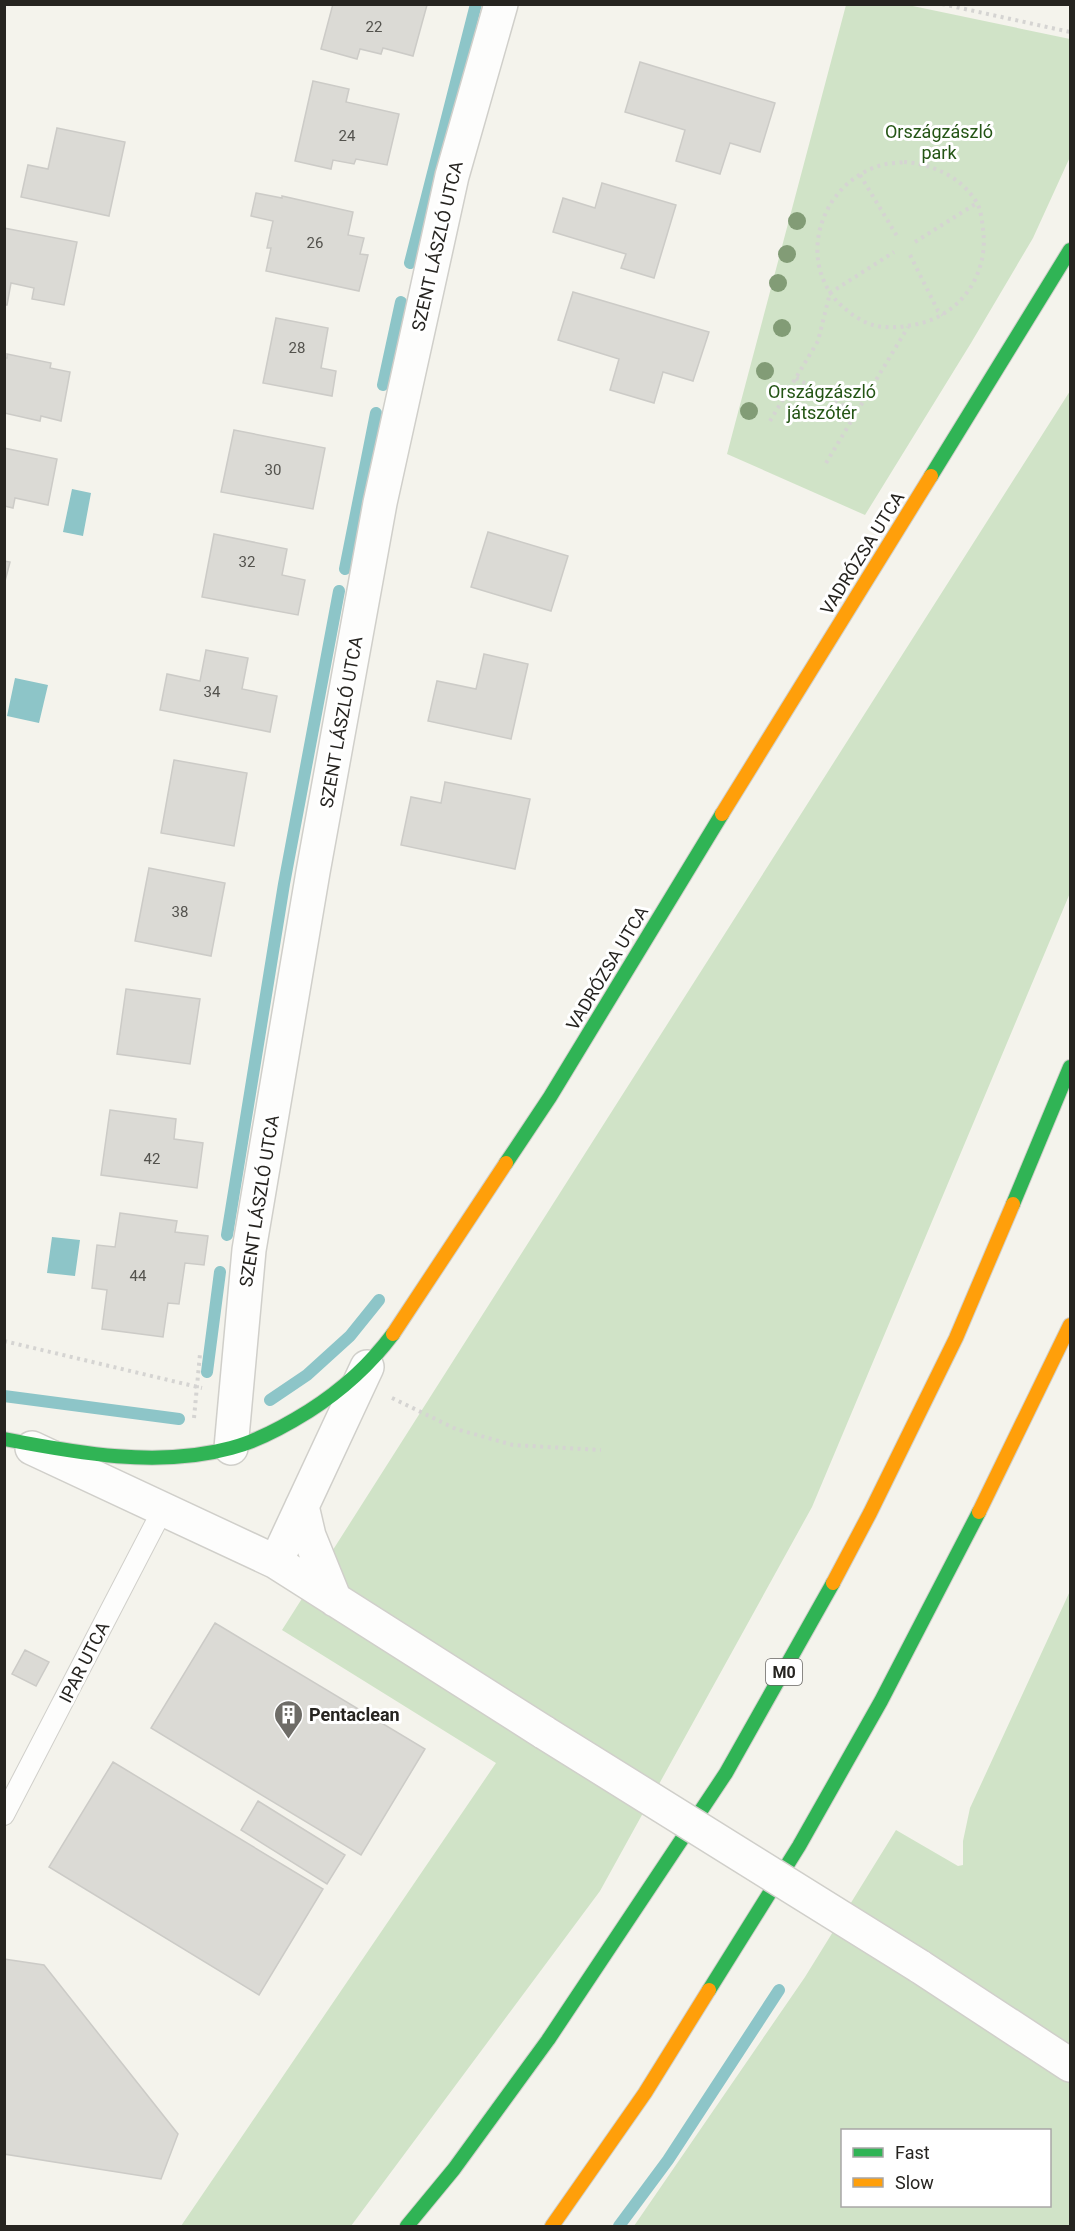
<svg xmlns="http://www.w3.org/2000/svg" width="1075" height="2231" viewBox="0 0 1075 2231" font-family="Roboto,sans-serif">
<rect width="100%" height="100%" fill="#f4f3ec"/>
<path fill="#d0e3c7" fill-rule="evenodd" d="M846 5H908L1070 39V157L1033 238 971 343 865 515 727 454Z
M1070 391V893L812 1507 600 1891 351 2226H181L496 1763 282 1630Z
M1070 1591V2226H634L805 1977 896 1830 958 1866 963 1865V1841L970 1808ZM842 2130H1050V2206H842Z"/>
<path fill="#8dc5c8" d="M72 489 91 493 83 536 63 532Z
M15 678 48 685 39 723 7 716Z
M52 1237 80 1240 75 1276 47 1273Z"/>
<g fill="none" stroke-linecap="round" stroke-linejoin="round">
<path stroke="#8dc5c8" stroke-width="12" d="M410 263 476 4
M383 385 401 302
M345 569 376 413
M227 1235 284 884 339 591
M207 1372 220 1272
M4 1396 179 1419
M270 1400 307 1375 350 1336 379 1300
M619 2226 668 2160 779 1990"/>
</g>
<path fill="#dbdad5" stroke="#cccbc7" stroke-width="1.5" d="M333 4 427 5 413 56 383 48 381 54 360 49 357 59 321 49Z
M640 62 775 103 760 152 730 143 720 174 676 161 685 130 625 112Z
M313 81 349 89 346 102 399 114 387 165 356 159 354 164 333 160 331 169 295 161Z
M57 128 125 142 109 216 21 197 28 165 48 169Z
M602 183 676 205 654 278 621 268 626 254 553 232 563 198 595 208Z
M256 193 282 198V196L353 212 348 235 364 238 360 254 368 255 359 291 266 271 271 248H267L273 221 251 216Z
M4 228 77 242 64 305 32 299 34 288 11 283 7 305H4Z
M573 292 709 332 693 381 663 372 654 403 610 390 619 359 558 340Z
M276 318 328 328 321 368 336 371 332 396 263 383Z
M7 354 51 363 50 368 70 372 61 421 41 416 40 421 4 413V358H7Z
M234 430 325 448 313 509 221 492Z
M4 448 57 459 48 505 15 498 13 508 4 506Z
M488 532 568 556 551 611 471 587Z
M214 534 287 549 282 575 305 580 298 615 202 597Z
M4 561 10 562 4 585Z
M206 650 248 658 242 689 277 696 270 732 160 710 167 674 200 681Z
M484 654 528 664 511 739 428 721 437 681 476 689Z
M174 760 247 773 234 846 161 833Z
M445 782 530 799 515 869 401 845 411 797 441 803Z
M149 868 225 883 211 956 135 941Z
M126 989 200 999 190 1064 117 1054Z
M110 1110 176 1119 174 1139 203 1143 197 1188 101 1175Z
M120 1213 177 1221 175 1232 208 1236 204 1265 185 1263 179 1304 168 1303 163 1337 102 1329 107 1290 92 1288 97 1245 115 1247Z
M215 1623 425 1749 361 1855 151 1728Z
M25 1650 49 1662 36 1686 12 1674Z
M113 1762 323 1889 259 1995 49 1867Z
M258 1801 345 1855 327 1884 241 1830Z
M4 1959 44 1965 178 2134 161 2179 4 2154Z"/>
<g fill="none" stroke-linecap="round" stroke-linejoin="round">
<defs>
<path id="lane" d="M4 1815 163 1509"/>
<path id="street" d="M32 1448 276 1562 545 1733
M231 1448 249 1250 313 872 380 503 452 176 501 4
M302 1506 309 1536 335 1600
M276 1562 367 1367
M919 1966 1070 2065"/>
<path id="fast" d="M931 476 1070 250
M506 1163 550 1097 722 814
M1013 1204 1070 1067
M4 1439C77 1453 158 1468 231 1448 258 1441 285 1426 309 1411 342 1390 369 1366 393 1334
M709 1990 799 1846 881 1701 979 1512
M407 2226 454 2169 548 2040 726 1773 833 1583"/>
<path id="slow" d="M722 814 931 476
M393 1334 506 1163
M979 1512 1070 1325
M833 1583 870 1513 956 1338 1013 1204
M552 2226 645 2093 709 1990"/>
</defs>
<use href="#lane" stroke="#d0cfca" stroke-width="22"/>
<use href="#street" stroke="#d0cfca" stroke-width="36"/>
<use href="#fast" stroke="#d0cfca" stroke-width="16"/>
<use href="#slow" stroke="#d0cfca" stroke-width="16"/>
<path stroke="#d5d4d2" stroke-width="4" stroke-dasharray="3 4.5" stroke-linecap="butt" d="M942 4 1070 32
M904 162C932 164 962 177 977 203 981 210 982 221 983 229 989 273 962 314 918 324 903 327 887 329 873 325 859 321 844 309 835 299 797 253 824 181 882 165 889 163 897 163 904 162Z
M860 175 897 236
M915 242 977 203
M910 255 938 311 943 315
M796 378 856 413
M770 421 818 341 830 293 894 252
M826 463 908 327
M4 1341 202 1388
M392 1398 456 1429 513 1445 601 1450
M194 1418 200 1354"/>
<use href="#lane" stroke="#fdfdfc" stroke-width="20"/>
<use href="#street" stroke="#fdfdfc" stroke-width="33"/>
<use href="#fast" stroke="#30b455" stroke-width="14"/>
<use href="#slow" stroke="#ff9f0a" stroke-width="14"/>
<defs>
<path id="street-bridge" d="M545 1733 919 1966"/>
</defs>
<use href="#street-bridge" stroke="#d0cfca" stroke-width="36" stroke-linecap="butt"/>
<use href="#street-bridge" stroke="#fdfdfc" stroke-width="33"/>
</g>
<g fill="#829c76">
<circle cx="797" cy="221" r="9"/>
<circle cx="787" cy="254" r="9"/>
<circle cx="778" cy="283" r="9"/>
<circle cx="782" cy="328" r="9"/>
<circle cx="765" cy="371" r="9"/>
<circle cx="749" cy="411" r="9"/>
</g>
<defs>
<symbol id="building-pin" viewBox="-11 -11 22 30"><path d="M0 17L-7.5 6A9.5 9.5 0 1 1 7.5 6Z" fill="#6e6c67" stroke="#fff"/><path d="M-4-6H4V6H1V3H-1V6H-4ZM-2.5-4.3h1.7v1.8h-1.7ZM.8-4.3h1.7v1.8H.8ZM-2.5-1h1.7V.8h-1.7ZM.8-1h1.7V.8H.8Z" fill="#fff"/></symbol>
</defs>
<g fill-rule="evenodd">
<use href="#building-pin" x="272" y="1698" width="33" height="45"/>
</g>
<g text-anchor="middle" dominant-baseline="central" stroke-width="6" stroke-linejoin="round" paint-order="stroke">
<g font-size="15" fill="#53524d">
<text x="374" y="27">22</text>
<text x="347" y="136">24</text>
<text x="315" y="243">26</text>
<text x="297" y="348">28</text>
<text x="273" y="470">30</text>
<text x="247" y="562">32</text>
<text x="212" y="692">34</text>
<text x="180" y="912">38</text>
<text x="152" y="1159">42</text>
<text x="138" y="1276">44</text>
</g>
<rect fill="#fff" stroke="#676663" stroke-width="1.5" x="766" y="1659" width="36" height="26" rx="4.5"/>
<g font-size="16" font-weight="bold" fill="#262420">
<text x="784" y="1672">M0</text>
</g>
<g font-size="18" fill="#245515" stroke="#fff">
<text x="939" y="131">Országzászló<tspan x="939" dy="21">park</tspan></text>
<text x="822" y="391">Országzászló<tspan x="822" dy="21">játszótér</tspan></text>
</g>
<g font-size="18" fill="#262420" stroke="#fff">
<text transform="translate(437 246) rotate(-77)">SZENT LÁSZLÓ UTCA</text>
<text transform="translate(862 553) rotate(-58)">VADRÓZSA UTCA</text>
<text transform="translate(341 722) rotate(-80)">SZENT LÁSZLÓ UTCA</text>
<text transform="translate(607 968) rotate(-59)">VADRÓZSA UTCA</text>
<text transform="translate(259 1201) rotate(-81)">SZENT LÁSZLÓ UTCA</text>
<text transform="translate(84 1662) rotate(-63)">IPAR UTCA</text>
</g>
<g font-size="18" font-weight="bold" fill="#262420" stroke="#fff" text-anchor="start">
<text x="309" y="1714">Pentaclean</text>
</g>
</g>
<rect width="1075" height="2231" fill="none" stroke="#262420" stroke-width="12"/>
<rect x="841" y="2129" width="210" height="78" fill="#ffffff" stroke="#a8a7a6" stroke-width="1.5"/>
<rect x="853" y="2148" width="30" height="9" fill="#30b455" stroke="#a8a7a6" stroke-width="1.5"/>
<text x="895" y="2159" font-size="18" fill="#262420">Fast</text>
<rect x="853" y="2178" width="30" height="9" fill="#ff9f0a" stroke="#a8a7a6" stroke-width="1.5"/>
<text x="895" y="2189" font-size="18" fill="#262420">Slow</text>
</svg>
